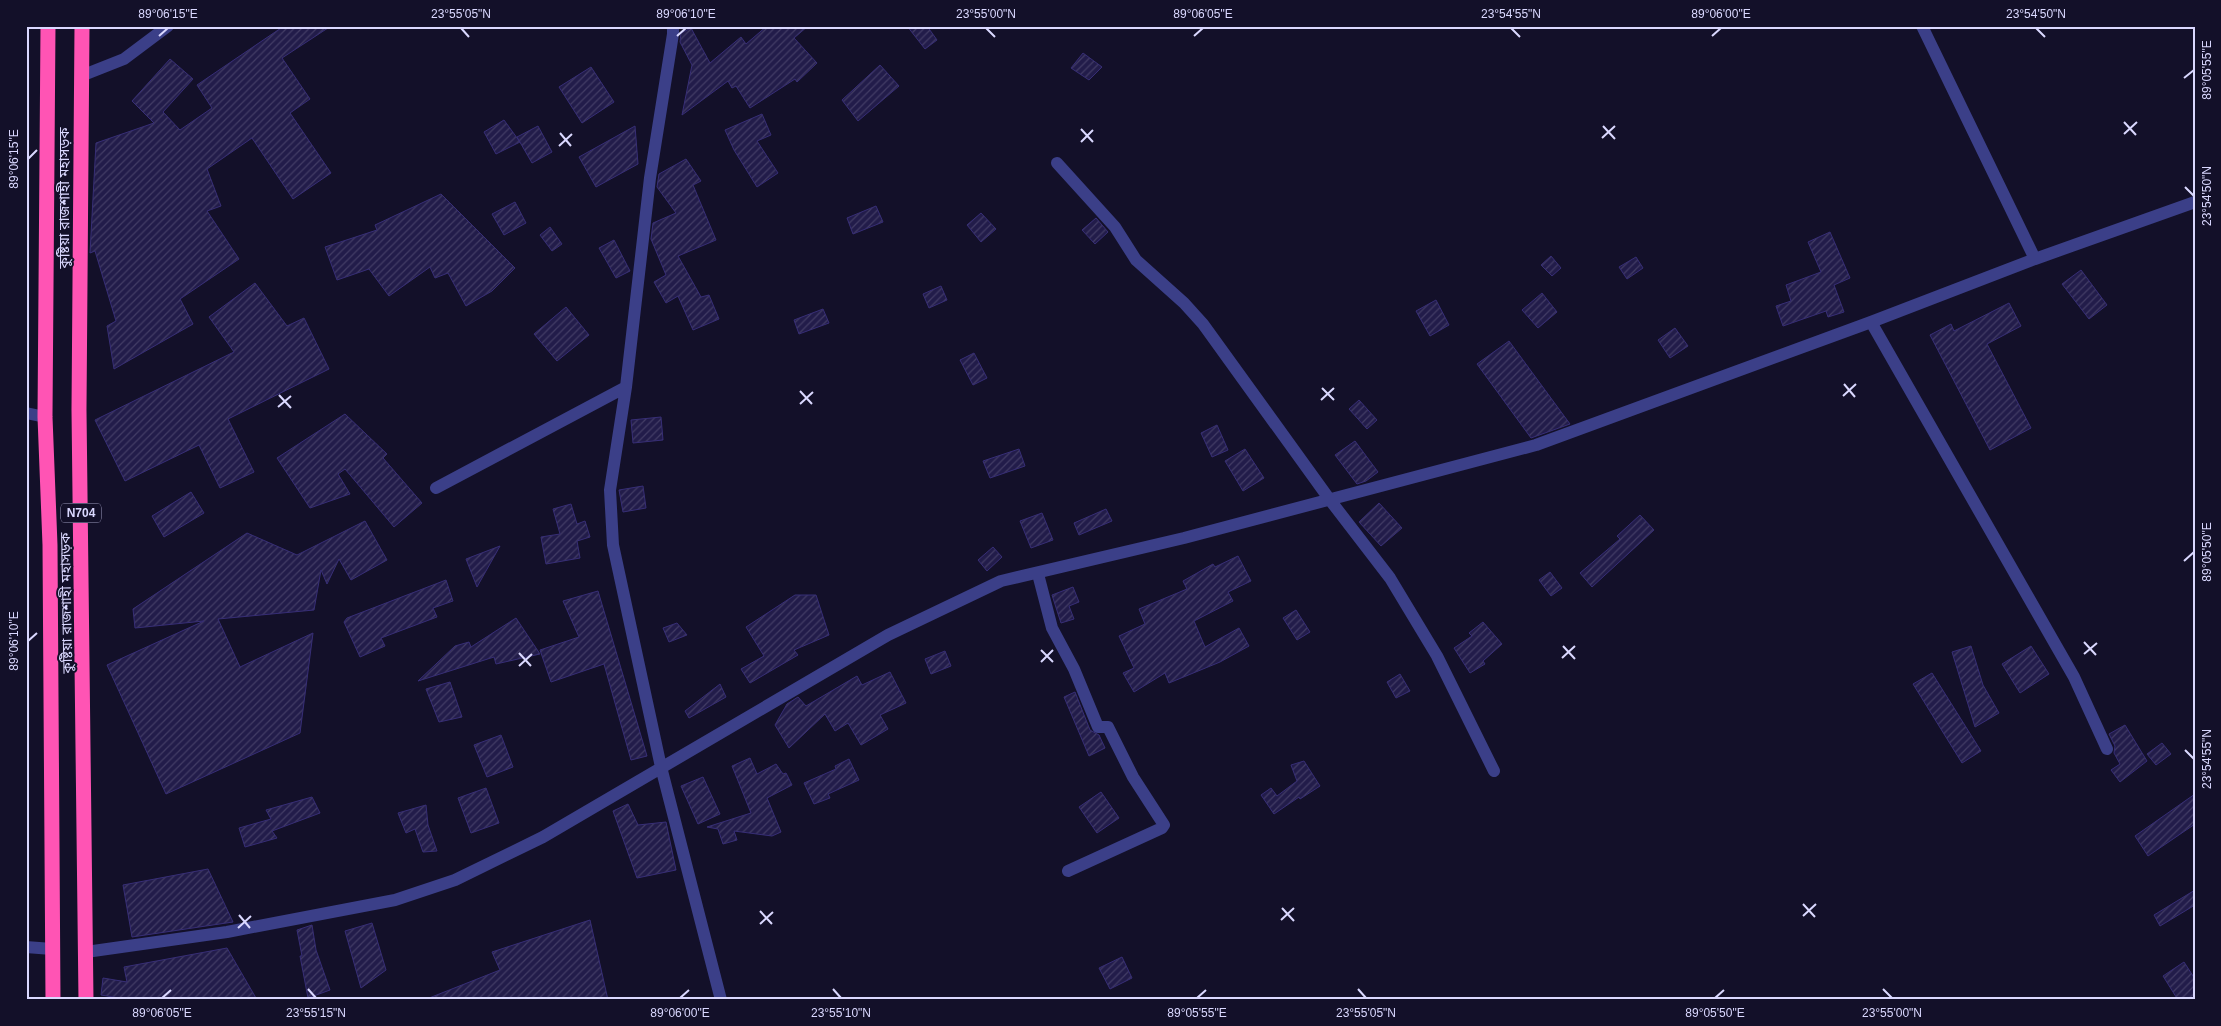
<svg xmlns="http://www.w3.org/2000/svg" width="2221" height="1026" viewBox="0 0 2221 1026" font-family="Arial,'Noto Sans Bengali',sans-serif">
<defs>
<pattern id="building-hatch" width="6" height="6" patternUnits="userSpaceOnUse" patternTransform="scale(1.25)"><rect width="6" height="6" fill="#221c4a"/><path d="M-1 1l2-2M0 6l6-6M5 7l2-2" fill="none" stroke="#423c65"/></pattern>
</defs>
<rect width="100%" height="100%" fill="#131029"/>
<path fill="url(#building-hatch)" stroke="#372e76" d="M284 26H331L282 58 310 99 290 113 331 173 293 199 252 138 207 169 221 206 207 211 239 259 180 299 193 324 114 369 107 326 116 321 95 251 90 253 96 143 154 123 132 101 170 59 193 79 163 112 180 130 212 108 197 85Z
M767 26H808L794 38 817 63 797 82 795 79 750 108 736 86 732 88 728 81 682 115 692 65 680 42 681 33 691 28 710 63 741 37 746 44Z
M907 26H927L937 40 925 49Z
M1083 53 1102 67 1089 80 1071 68Z
M880 65 899 86 858 121 842 100Z
M591 67 614 102 582 123 559 87Z
M762 114 771 135 757 141 778 173 757 187 734 150 725 130Z
M504 120 520 142 496 154 484 132Z
M538 126 552 152 532 163 517 137Z
M635 126 638 164 596 187 579 157Z
M686 159 701 181 693 185 716 240 678 256 701 297 709 295 719 319 693 330 678 296 666 303 654 282 666 275 651 239 653 223 676 213 657 187 659 174Z
M441 194 515 268 492 291 466 306 448 273 435 278 430 267 389 296 369 269 337 280 325 247 377 230 375 225Z
M515 202 526 223 504 235 492 214Z
M876 206 883 222 853 234 847 218Z
M981 213 996 229 981 242 967 225Z
M1096 218 1108 232 1095 244 1082 230Z
M550 227 562 244 552 251 540 235Z
M1830 232 1850 278 1834 285 1844 312 1828 317 1826 311 1783 326 1776 306 1791 301 1786 285 1821 272 1808 242Z
M614 240 630 271 616 278 599 248Z
M1551 256 1561 268 1552 276 1541 265Z
M1636 257 1643 268 1627 279 1619 267Z
M2081 270 2107 305 2089 319 2062 284Z
M255 283 287 326 304 318 329 369 228 419 254 472 220 488 199 445 125 481 95 420 234 352 209 317Z
M941 286 947 300 929 308 923 294Z
M1542 293 1557 312 1538 328 1522 310Z
M1436 300 1449 325 1430 336 1416 311Z
M2009 303 2021 326 1987 344 2031 428 1990 450 1930 335 1951 324 1954 331Z
M566 307 589 335 557 361 534 334Z
M823 309 829 323 799 334 794 320Z
M1675 328 1688 346 1670 358 1658 340Z
M1509 341 1570 424 1531 438 1477 364Z
M974 353 987 378 973 385 960 360Z
M1359 400 1377 420 1367 429 1349 409Z
M345 414 387 454 383 458 422 503 394 527 345 469 338 474 350 494 310 508 277 458Z
M661 417 663 440 633 443 631 420Z
M1217 425 1228 450 1212 457 1201 433Z
M1355 441 1378 472 1366 481 1357 484 1335 455Z
M1019 449 1025 466 990 478 983 461Z
M1245 449 1264 478 1243 491 1225 461Z
M643 486 646 508 623 512 619 490Z
M191 492 204 513 164 537 152 516Z
M1379 503 1402 528 1381 546 1359 522Z
M571 504 577 524 585 521 590 537 577 541 580 558 546 564 541 537 560 534 553 509Z
M1106 509 1112 521 1079 535 1074 523Z
M1042 513 1053 540 1031 548 1020 521Z
M1640 515 1654 530 1592 587 1580 573 1620 539 1617 536Z
M365 521 387 560 351 580 339 559 327 584 321 570 314 610 218 619 240 667 313 633 300 733 166 794 107 665 204 621 135 628 133 609 247 533 297 555Z
M500 546 477 587 466 559Z
M993 547 1002 557 987 571 978 560Z
M1238 556 1251 581 1228 592 1233 601 1194 621 1205 647 1239 628 1249 646 1220 662 1169 683 1165 673 1134 692 1123 673 1134 668 1119 636 1145 624 1139 609 1187 589 1183 581 1213 564 1215 567Z
M1550 572 1562 588 1551 596 1539 580Z
M446 580 453 601 433 608 437 617 381 638 385 646 360 657 344 622 347 618Z
M1073 587 1079 602 1069 606 1074 619 1061 623 1052 595Z
M598 591 647 756 631 760 604 664 551 682 540 650 579 637 563 601Z
M795 595H816L829 635 794 650 798 655 750 683 741 669 764 656 746 627Z
M1296 610 1310 632 1297 640 1283 618Z
M516 618 540 654 496 664 494 657 418 681 455 646 469 642 471 647Z
M1483 622 1502 644 1483 661 1485 664 1470 673 1454 648 1472 636 1469 633Z
M677 623 687 635 669 642 663 628Z
M1971 646 1983 685 1999 713 1975 727 1952 652Z
M2031 646 2049 674 2020 693 2002 664Z
M945 651 951 666 931 674 925 659Z
M890 672 906 703 880 715 888 729 861 745 848 723 835 731 825 714 789 748 775 725 787 704 798 697 806 706 857 676 862 685Z
M1932 673 1981 751 1962 763 1913 684Z
M1400 674 1410 691 1396 698 1387 682Z
M450 682 462 717 439 722 426 689Z
M720 684 726 697 689 718 685 711Z
M1075 692 1090 730 1099 735 1105 748 1089 756 1064 697Z
M2125 725 2147 761 2120 782 2111 770 2120 764 2114 753 2115 746 2109 734Z
M501 735 513 767 487 777 474 745Z
M2162 743 2171 754 2156 765 2147 754Z
M750 758 757 774 776 764 783 774 786 773 792 785 767 798 781 832 772 836 734 831 737 840 723 844 718 829 707 827 751 813 732 766Z
M849 759 859 780 828 794 830 798 814 804 804 783 836 769 835 766Z
M1304 761 1320 786 1300 799 1299 797 1274 814 1261 795 1271 788 1277 796 1297 781 1291 765Z
M703 777 720 814 698 824 681 786Z
M486 788 499 823 471 833 458 798Z
M1101 792 1119 818 1097 833 1079 807Z
M2195 794V824L2148 856 2135 836Z
M312 797 320 813 272 831 277 838 245 847 239 828 271 819 266 810Z
M628 804 638 825 666 822 676 870 637 878 613 811Z
M426 805 428 825 437 851 423 852 415 829 406 833 398 813Z
M208 869 233 922 132 937 123 885Z
M2195 890V905L2160 926 2154 915Z
M590 920 608 1000H424L500 970 492 952Z
M372 923 386 970 361 988 345 931Z
M312 925 316 950 330 990 308 998 300 956H302L297 930Z
M227 948 256 998 245 1000H131L101 995 103 978 127 982 124 967Z
M1122 957 1132 978 1110 989 1099 968Z
M2184 962 2195 979V1000H2178L2163 976Z"/>
<g fill="none" stroke-linecap="round" stroke-linejoin="round">
<path stroke="#3b3f88" stroke-width="12" d="M673 26V34L650 178 626 387 610 490 613 545 661 767 721 1000
M1922 26 2035 259
M81 76 124 59 168 26
M1057 163 1115 227 1136 260 1184 303 1203 324 1330 500 1390 578 1437 656 1494 771
M1871 322 2074 677 2107 749
M26 413 45 417
M436 488 626 387
M1038 574 1052 628 1074 669 1098 727H1108L1133 777 1164 825 1162 828 1068 871
M26 947 52 949
M86 952 227 932 395 900 455 880 543 837 888 635 1001 581 1184 538 1536 445 1871 322 2035 259 2195 202"/>
<path stroke="#ff54b4" stroke-width="15" d="M48 26 45 417 50 545 53 1000
M82 26 79 410 86 1000"/>
</g>
<path fill="none" stroke="#dad8ff" stroke-width="2" d="M461 28 469 37M986 28 995 37M1511 28 1520 37M2036 28 2045 37M159 36 168 28M677 36 686 28M1194 36 1203 28M1712 36 1721 28M2184 78 2194 70M2124 122 2136 135M1603 126 1615 139M1081 129 1093 142M560 133 571 146M2124 134 2137 122M1602 138 1615 126M1081 142 1093 130M559 146 572 134M28 159 37 150M2185 187 2194 196M1844 384 1855 397M1322 388 1334 400M800 391 812 404M279 395 291 408M1843 396 1856 384M1321 400 1334 388M800 404 813 392M278 407 291 396M2184 561 2194 552M28 641 37 633M2084 642 2096 655M1563 646 1575 659M1041 650 1053 662M519 653 531 666M2084 654 2097 643M1562 658 1575 646M1041 662 1053 650M519 666 532 654M2185 750 2194 759M1803 904 1815 917M1282 908 1294 921M760 911 772 924M239 915 250 928M1803 916 1816 904M1281 920 1294 908M760 924 773 912M238 928 251 916M308 989 316 998M833 989 841 998M1358 989 1366 998M1883 989 1892 998M162 998 171 990M680 998 689 990M1197 998 1206 990M1715 998 1724 990"/>
<g text-anchor="middle" dominant-baseline="central" stroke-width="4" stroke-linejoin="round" paint-order="stroke">
<rect fill="#131029" stroke="#9e9cbf" stroke-width="1" x="61" y="503.5" width="40" height="19" rx="4"/>
<g font-size="12" font-weight="bold" fill="#dad8ff">
<text x="81" y="513">N704</text>
</g>
<g font-size="14" fill="#dad8ff" stroke="#131029">
<text transform="translate(64 198) rotate(-90)">কুষ্টিয়া রাজশাহী মহাসড়ক</text>
<text transform="translate(66 603) rotate(-91)">কুষ্টিয়া রাজশাহী মহাসড়ক</text>
</g>
</g>
<rect width="2221" height="1026" fill="none" stroke="#131029" stroke-width="55"/>
<rect x="28" y="28" width="2166" height="970" fill="none" stroke="#dad8ff" stroke-width="2"/>
<g font-size="12" text-anchor="middle" fill="#dad8ff">
<text x="168" y="18">89°06'15"E</text>
<text x="461" y="18">23°55'05"N</text>
<text x="686" y="18">89°06'10"E</text>
<text x="986" y="18">23°55'00"N</text>
<text x="1203" y="18">89°06'05"E</text>
<text x="1511" y="18">23°54'55"N</text>
<text x="1721" y="18">89°06'00"E</text>
<text x="2036" y="18">23°54'50"N</text>
<text transform="translate(2207 70) rotate(-90)" y="4">89°05'55"E</text>
<text transform="translate(14 159) rotate(-90)" y="4">89°06'15"E</text>
<text transform="translate(2207 196) rotate(-90)" y="4">23°54'50"N</text>
<text transform="translate(2207 552) rotate(-90)" y="4">89°05'50"E</text>
<text transform="translate(14 641) rotate(-90)" y="4">89°06'10"E</text>
<text transform="translate(2207 759) rotate(-90)" y="4">23°54'55"N</text>
<text x="162" y="1017">89°06'05"E</text>
<text x="316" y="1017">23°55'15"N</text>
<text x="680" y="1017">89°06'00"E</text>
<text x="841" y="1017">23°55'10"N</text>
<text x="1197" y="1017">89°05'55"E</text>
<text x="1366" y="1017">23°55'05"N</text>
<text x="1715" y="1017">89°05'50"E</text>
<text x="1892" y="1017">23°55'00"N</text>
</g>
</svg>
